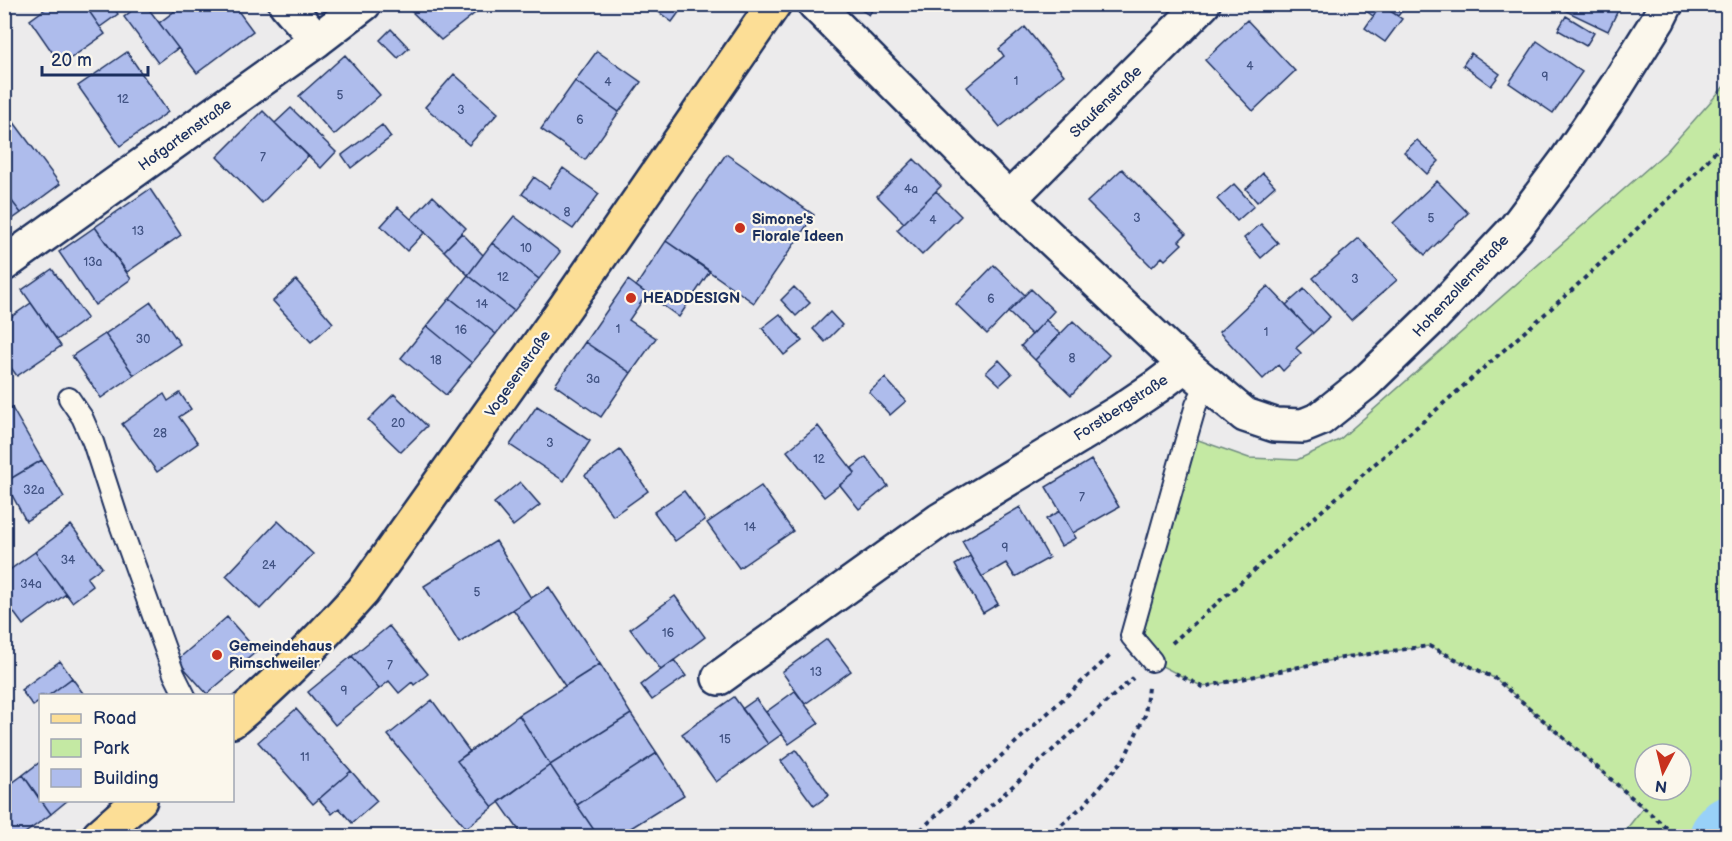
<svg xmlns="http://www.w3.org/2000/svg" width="1732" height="841" viewBox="0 0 1732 841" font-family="'Balsamiq Sans',sans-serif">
<rect width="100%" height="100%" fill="#ecebec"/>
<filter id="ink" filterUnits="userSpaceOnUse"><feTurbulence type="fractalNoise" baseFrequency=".0167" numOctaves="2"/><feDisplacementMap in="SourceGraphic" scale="12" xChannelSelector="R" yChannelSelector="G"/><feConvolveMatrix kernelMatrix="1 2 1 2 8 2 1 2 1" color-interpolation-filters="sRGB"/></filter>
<g filter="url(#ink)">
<path fill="#c4e9a3" stroke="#708c80" stroke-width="1.5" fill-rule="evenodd" d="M1727 83V836H1621L1643 808 1496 679 1429 646 1347 657 1203 687 1152 661 1131 636 1187 436 1249 458 1297 460 1339 440 1665 153ZM1645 754H1681V790H1645Z"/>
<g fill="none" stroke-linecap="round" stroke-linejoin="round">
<path stroke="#98d1f8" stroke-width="63" d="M1721 836 1728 828"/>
</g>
<path fill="#aebcec" stroke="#1b2f5e" stroke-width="1.5" d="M52 4H84L105 34 61 65 30 20Z
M84 4H112L118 14 100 27Z
M140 4H145L178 48 158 63 124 17Z
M184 4H233L253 31 197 73 159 23Z
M409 4H483L484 6 441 40 406 6Z
M648 4H685L672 22Z
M852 4H876L869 15Z
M1357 4H1398L1403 9 1398 16 1381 5 1373 16Z
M1569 4H1621L1608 31 1566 11Z
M1381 5 1402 19 1385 42 1365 28Z
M1566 16 1594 33 1586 46 1558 30Z
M1247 20 1295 71 1253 111 1205 60Z
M1025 27 1064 75 1000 127 967 87 1004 56 999 49Z
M391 29 409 48 398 58 380 40Z
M1537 41 1582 72 1553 113 1509 83Z
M597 51 641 82 619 112 575 81Z
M127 52 168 112 120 146 78 86Z
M1471 53 1500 74 1491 86 1463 65Z
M345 55 380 95 334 135 299 96Z
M454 74 498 113 469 145 425 107Z
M575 81 619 112 585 160 541 129Z
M291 108 336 152 321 168 275 123Z
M4 109 60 184 21 213 4 191Z
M263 111 308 156 262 203 217 157Z
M382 125 391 137 351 168 342 155Z
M1417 140 1439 161 1427 174 1404 152Z
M726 154 814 215 754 303 666 241Z
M914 159 941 186 904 223 877 196Z
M563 168 599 194 573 229 522 194 534 177 549 188Z
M1122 169 1186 234 1179 241 1182 244 1165 260 1162 257 1152 267 1087 202Z
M1263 173 1275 186 1257 202 1246 189Z
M1437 181 1468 213 1425 255 1393 223Z
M1234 184 1254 206 1237 221 1217 199Z
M150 189 181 235 127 272 95 227Z
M4 191 21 213 4 225Z
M936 191 961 216 922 255 897 230Z
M433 196 466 228 444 251 411 219Z
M398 207 425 232 407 251 381 226Z
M514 216 560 252 539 279 492 243Z
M1261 224 1278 243 1261 258 1244 238Z
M95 227 131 279 95 305 59 252Z
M462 233 483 255 468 275 444 251Z
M1359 238 1397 280 1351 320 1313 278Z
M666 241 710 271 679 317 636 286Z
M492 243 539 279 514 311 468 275Z
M994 265 1025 295 987 334 956 304Z
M52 269 87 318 57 340 22 290Z
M468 275 514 311 496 334 450 298Z
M296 280 333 323 311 342 273 301Z
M628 280 647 294 629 320 656 338 631 373 585 342Z
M1268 286 1313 333 1296 348 1301 353 1283 371 1278 365 1263 379 1219 332Z
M794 287 810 303 796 316 781 300Z
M1031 289 1054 311 1032 335 1008 312Z
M1304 289 1330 317 1313 333 1286 305Z
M450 298 496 334 472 363 427 326Z
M151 302 180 344 134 375 105 334Z
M31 303 61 346 17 376 4 358V322Z
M830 312 842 325 825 342 813 329Z
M780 314 802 341 784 355 762 328Z
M1046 320 1060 334 1035 360 1021 346Z
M1073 321 1109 355 1071 395 1035 360Z
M427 326 472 363 446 395 401 358Z
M105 334 134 375 101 398 72 356Z
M585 342 631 373 601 417 555 385Z
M999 360 1012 374 1000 385 986 372Z
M885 378 906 401 890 415 869 392Z
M180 393 191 409 179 417 198 443 157 472 122 424 164 394 168 401Z
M394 394 427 426 401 452 368 420Z
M537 406 590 441 564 481 510 445Z
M12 408 42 460 5 482 4 412Z
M818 426 855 473 824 497 787 451Z
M620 450 648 491 613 516 585 475Z
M866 457 888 486 859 509 840 485 855 473 852 468Z
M42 460 64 497 26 521 5 482Z
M1091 460 1119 507 1073 533 1046 487Z
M520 482 540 505 513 526 494 503Z
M761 486 793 531 739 568 707 523Z
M684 491 705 520 675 541 654 512Z
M1020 507 1049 558 1015 577 1006 563 982 577 962 541Z
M1060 511 1076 538 1061 546 1046 519Z
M278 521 313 554 260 609 226 576Z
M71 525 102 567 87 578 93 586 72 602 35 552Z
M496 541 531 598 459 643 424 586Z
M35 552 66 594 23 625 4 599V574Z
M970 556 998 604 983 613 955 565Z
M549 587 600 664 565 686 513 609Z
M675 596 705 637 661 670 630 629Z
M227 617 257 651 207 694 177 660Z
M389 626 428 674 414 685 412 682 399 693 389 681 379 689 352 656Z
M827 639 851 671 805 704 782 672Z
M352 656 379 689 335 725 308 692Z
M674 660 686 676 652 700 641 685Z
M60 661 72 678 48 696H40V701L33 706 21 690Z
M600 664 631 714 550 765 519 715Z
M72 678 85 696H48Z
M795 691 819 723 789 744 766 712Z
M734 697 768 744 716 782 682 734Z
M756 699 782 734 768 744 742 709Z
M432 700 470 752 457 761 493 807 466 828 388 735Z
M296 709 351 771 313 804 258 742Z
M631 714 657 753 577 805 550 765Z
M519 715 550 765 493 807 457 761Z
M796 750 829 795 814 806 781 761Z
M657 753 684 795 618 836H598L577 805Z
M40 762V800L23 775Z
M550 765 577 805 598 836H523L499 802Z
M351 771 377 801 352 823 339 808 332 814 319 799Z
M23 775 51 814 21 836H4V789Z
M41 800H68L51 814Z"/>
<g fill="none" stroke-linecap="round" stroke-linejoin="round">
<defs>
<path id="service" d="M69 398 82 417 93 442 117 516 174 674 185 696
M1152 661 1131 636 1187 436 1196 405 1207 383"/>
<path id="minor" d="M286 4 317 40
M815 4 1009 199 1185 365 1245 415 1275 425 1303 426 1320 419 1365 383 1432 318 1515 229 1566 161 1616 87 1658 20 1666 4
M1009 199 1203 4
M4 264 317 40 364 4
M719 678 940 520 1119 412 1156 387 1185 365"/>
<path id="primary" d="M232 721C280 681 322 637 363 591L566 306 774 4
M99 836 140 800"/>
</defs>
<use href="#service" stroke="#1b2f5e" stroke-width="24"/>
<use href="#minor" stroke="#1b2f5e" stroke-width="38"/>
<use href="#primary" stroke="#1b2f5e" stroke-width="38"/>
<path stroke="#1b2f5e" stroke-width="4" stroke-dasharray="4.5 4.5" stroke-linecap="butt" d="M1172 643 1572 290 1693 176 1728 138
M1175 673 1203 687 1347 657 1429 646 1496 679 1676 836
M914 836 1112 654
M957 836 1133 678
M1048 836 1083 806 1124 759 1145 715 1148 687"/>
<use href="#service" stroke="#fbf7ec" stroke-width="20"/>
<use href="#minor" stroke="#fbf7ec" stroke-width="33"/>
<use href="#primary" stroke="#fcde96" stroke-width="33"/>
</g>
</g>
<g fill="#c8321e" stroke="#fbf7ec" stroke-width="2">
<circle cx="740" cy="228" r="6"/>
<circle cx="631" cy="298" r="6"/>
<circle cx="217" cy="655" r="6"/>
</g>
<g text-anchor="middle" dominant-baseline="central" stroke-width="4.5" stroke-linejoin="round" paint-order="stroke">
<g font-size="12" fill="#405282">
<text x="1250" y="66">4</text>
<text x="1545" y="77">9</text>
<text x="1016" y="81">1</text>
<text x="608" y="82">4</text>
<text x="340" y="95">5</text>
<text x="123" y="99">12</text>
<text x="461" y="110">3</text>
<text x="580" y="120">6</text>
<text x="263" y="157">7</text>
<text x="911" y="189">4a</text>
<text x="567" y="212">8</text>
<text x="1137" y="218">3</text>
<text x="1431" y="218">5</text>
<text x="933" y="220">4</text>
<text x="138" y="231">13</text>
<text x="526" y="248">10</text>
<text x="93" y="262">13a</text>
<text x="503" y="277">12</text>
<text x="1355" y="279">3</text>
<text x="991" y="299">6</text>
<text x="482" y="304">14</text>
<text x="618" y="329">1</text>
<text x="461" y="330">16</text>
<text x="1266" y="332">1</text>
<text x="143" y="339">30</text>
<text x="1072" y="358">8</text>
<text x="436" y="360">18</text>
<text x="593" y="379">3a</text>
<text x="398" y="423">20</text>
<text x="160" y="433">28</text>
<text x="550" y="443">3</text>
<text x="819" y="459">12</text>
<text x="34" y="490">32a</text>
<text x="1082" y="497">7</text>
<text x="750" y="527">14</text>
<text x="1005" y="548">9</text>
<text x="68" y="560">34</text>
<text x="269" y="565">24</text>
<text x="31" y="584">34a</text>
<text x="477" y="592">5</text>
<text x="668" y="633">16</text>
<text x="390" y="665">7</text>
<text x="816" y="672">13</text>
<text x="344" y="691">9</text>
<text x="725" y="739">15</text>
<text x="305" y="757">11</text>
</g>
<g font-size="15" fill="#1b2f5e" stroke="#fbf7ec">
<text transform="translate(1106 102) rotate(-45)">Staufenstraße</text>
<text transform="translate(185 135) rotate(-36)">Hofgartenstraße</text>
<text transform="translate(1461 286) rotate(-47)">Hohenzollernstraße</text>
<text transform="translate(518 374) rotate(-55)">Vogesenstraße</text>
<text transform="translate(1121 408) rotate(-33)">Forstbergstraße</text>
</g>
<g font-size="15" font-weight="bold" fill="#1b2f5e" stroke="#fbf7ec" text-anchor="start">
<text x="752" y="219">Simone's<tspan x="752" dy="17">Florale Ideen</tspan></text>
<text x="643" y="298">HEADDESIGN</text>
<text x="229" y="646">Gemeindehaus<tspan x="229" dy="17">Rimschweiler</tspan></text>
</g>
</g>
<rect width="1732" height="841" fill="none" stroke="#fbf7ec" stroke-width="24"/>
<rect x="12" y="12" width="1708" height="817" fill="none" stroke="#1b2f5e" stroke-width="2" filter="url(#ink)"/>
<rect x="39" y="694" width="195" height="108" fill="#fbf7ec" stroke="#a1a7b3" stroke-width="1.5"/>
<rect x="51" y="714" width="30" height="9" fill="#fcde96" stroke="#a1a7b3" stroke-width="1.5"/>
<text x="93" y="724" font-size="18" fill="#1b2f5e">Road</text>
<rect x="51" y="739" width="30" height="18" fill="#c4e9a3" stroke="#a1a7b3" stroke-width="1.5"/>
<text x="93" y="754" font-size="18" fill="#1b2f5e">Park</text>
<rect x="51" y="769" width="30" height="18" fill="#aebcec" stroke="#a1a7b3" stroke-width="1.5"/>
<text x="93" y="784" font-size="18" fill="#1b2f5e">Building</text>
<g transform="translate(1663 772) rotate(187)"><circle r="28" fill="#fbf7ec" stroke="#a1a7b3" stroke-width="1.5"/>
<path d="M0-4.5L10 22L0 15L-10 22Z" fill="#c8321e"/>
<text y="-9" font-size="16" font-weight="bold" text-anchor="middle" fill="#1b2f5e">N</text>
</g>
<path d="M42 66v9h106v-9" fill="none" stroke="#1b2f5e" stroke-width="3"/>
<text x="51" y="66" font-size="18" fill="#1b2f5e" stroke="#fbf7ec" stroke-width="4.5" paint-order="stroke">20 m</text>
</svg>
